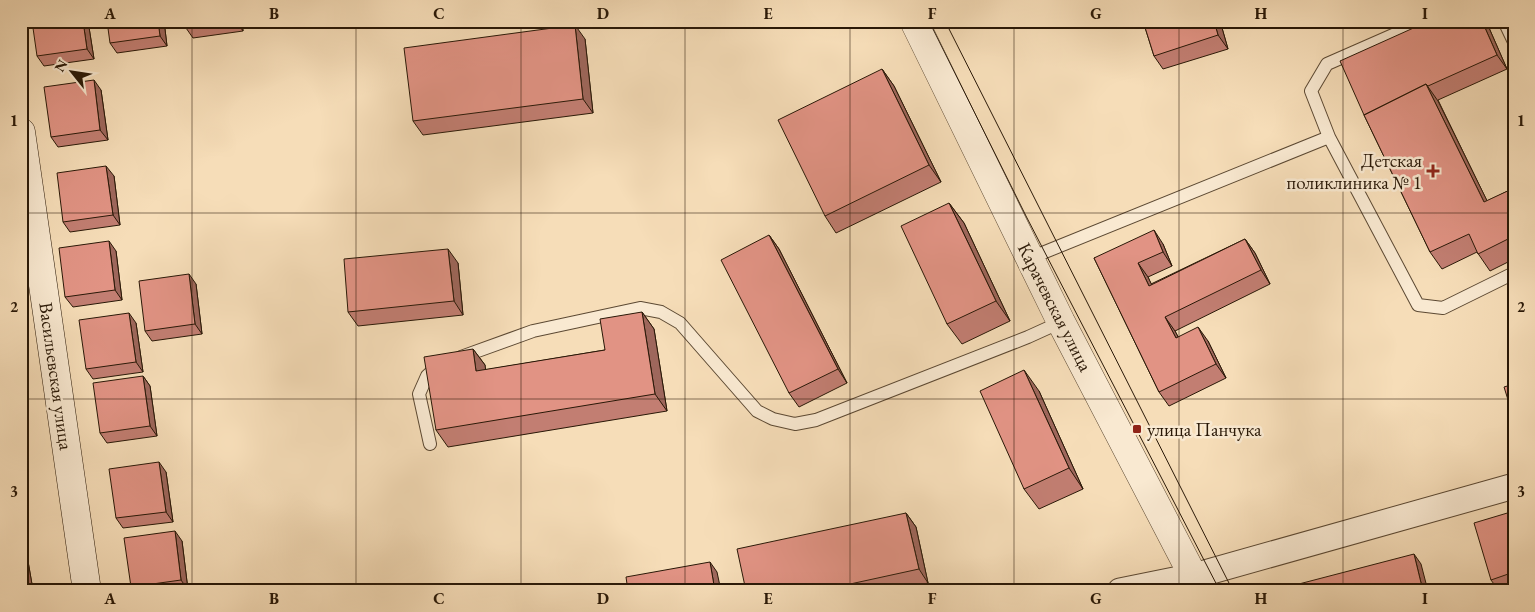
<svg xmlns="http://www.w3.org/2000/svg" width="1535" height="612" viewBox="0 0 1535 612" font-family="'EB Garamond',serif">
<rect width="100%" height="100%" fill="#f6ddb8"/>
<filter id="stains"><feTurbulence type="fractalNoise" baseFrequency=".004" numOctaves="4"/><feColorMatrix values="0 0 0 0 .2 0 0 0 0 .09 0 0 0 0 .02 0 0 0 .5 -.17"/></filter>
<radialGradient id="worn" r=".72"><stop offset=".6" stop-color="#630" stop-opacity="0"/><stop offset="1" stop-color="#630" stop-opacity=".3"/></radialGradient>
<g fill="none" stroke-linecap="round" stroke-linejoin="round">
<defs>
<path id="service" d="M1504 21 1514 42
M1329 137 1418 305 1443 308 1514 273
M1030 258 1329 137 1311 91 1327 64 1425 21
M461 357 533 331 640 308 661 312 680 323 757 411 773 419 795 424 816 420 1028 337 1061 322
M430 444 419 394 427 376 439 365"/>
<path id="minor" d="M1120 591 1194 576 1514 486"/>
<path id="tertiary" d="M914 21 1061 322 1201 591"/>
<path id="secondary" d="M21 132 87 591"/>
</defs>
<use href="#service" stroke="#5c4933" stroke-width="14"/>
<use href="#minor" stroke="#5c4933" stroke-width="27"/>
<use href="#tertiary" stroke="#5c4933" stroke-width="29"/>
<use href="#secondary" stroke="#291807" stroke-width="29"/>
<use href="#service" stroke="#f9e9d1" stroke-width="12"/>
<use href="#minor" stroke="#f9e9d1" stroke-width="25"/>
<use href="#tertiary" stroke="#f9e9d1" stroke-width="28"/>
<use href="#secondary" stroke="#f9e9d1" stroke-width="28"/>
<path stroke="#291807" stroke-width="1" d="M929 21 1026 216 1220 591
M945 21 1233 591"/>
</g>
<path fill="#c27e72" stroke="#291807" d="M88 21 94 59 44 66 37 56Z
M164 21 167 46 117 53 110 43Z
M185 21H242L243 31 193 38 186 28Z
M1143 21H1220L1228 49 1163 69 1154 56Z
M1429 21H1486L1507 69 1438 100 1487 201 1514 188V259L1490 271 1477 252 1442 269 1430 252 1364 115Z
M585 39 593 113 423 135 413 121Z
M882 69 894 86 941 182 836 233 825 216Z
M101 90 108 140 58 147 51 137Z
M114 176 120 225 70 232 63 222Z
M949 203 964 223 1010 321 962 344 947 324Z
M769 235 779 249 847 383 799 407 789 393Z
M1245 239 1255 253 1270 284 1175 331 1178 337 1208 341 1226 378 1169 406 1159 392 1094 258 1163 244 1172 266 1148 277 1151 284Z
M116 251 122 300 73 307 65 297Z
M458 263 463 315 358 326 348 312Z
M196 284 202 334 152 341 145 331Z
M642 312 654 329 667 411 448 447 436 430 473 349 485 365V370L605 350Z
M136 323 143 372 93 379 86 369Z
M143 376 150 386 157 436 107 443 100 433Z
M1039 391 1083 489 1039 509 1024 489Z
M166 472 173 522 123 528 116 518Z
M1514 511V591H1499L1491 580Z
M906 513 916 527 928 583 892 591H746Z
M21 539 25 544 33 590 27 591H21Z
M182 541 188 590 134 591 131 587Z"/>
<path fill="#9e675c" stroke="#291807" d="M83 21H88L94 59 87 49Z
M158 21H164L167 46 160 36Z
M236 21H242L243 31Z
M1214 21H1220L1228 49 1218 35Z
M1482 21H1486L1507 69 1497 55Z
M575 25 585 39 593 113 583 99Z
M882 69 894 86 941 182 929 165Z
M94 80 101 90 108 140 100 130Z
M1426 84 1438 101 1496 219 1484 202Z
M106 166 114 176 120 225 113 215Z
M949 203 964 223 1010 321 996 301Z
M1154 230 1163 244 1172 266 1163 252Z
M769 235 779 249 847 383 838 369Z
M1245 239 1255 253 1270 284 1261 270Z
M109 241 116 251 122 300 115 290Z
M448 249 458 263 463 315 454 301Z
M1138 263 1148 277 1159 300 1149 286Z
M189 274 196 284 202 334 195 324Z
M642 312 654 329 667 411 655 394Z
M129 313 136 323 143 372 136 362Z
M1165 317 1175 331 1186 352 1176 338Z
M1198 327 1208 341 1226 378 1216 364Z
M473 349 485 365 488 388 476 371Z
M1024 370 1039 391 1083 489 1069 468Z
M143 376 150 386 157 436 150 426Z
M159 462 166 472 173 522 166 512Z
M906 513 916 527 928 583 919 569Z
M175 531 182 541 188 590 181 580Z
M21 539 25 544 33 590 26 580 21 553Z
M1414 554 1421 564 1428 591H1423Z
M710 562 717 572 721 591H715Z
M551 584 556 591H553Z"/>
<path fill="#e19384" stroke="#291807" d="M32 21H83L87 49 37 56Z
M107 21H158L160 36 110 43Z
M185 21H236L186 28Z
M1143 21H1214L1218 35 1154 56Z
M1429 21H1482L1497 55 1428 86 1426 84 1364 115 1340 61Z
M575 25 583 99 413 121 404 48Z
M882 69 929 165 825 216 778 120Z
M94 80 100 130 51 137 44 87Z
M1426 84 1484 202 1514 188V236L1478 254 1469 234 1430 252 1364 115Z
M106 166 113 215 63 222 57 173Z
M949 203 996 301 947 324 901 226Z
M1154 230 1163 252 1138 263 1149 286 1245 239 1261 270 1165 317 1176 338 1198 327 1216 364 1159 392 1094 258Z
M769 235 838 369 789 393 721 260Z
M109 241 115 290 65 297 59 248Z
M448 249 454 301 348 312 344 259Z
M189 274 195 324 145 331 139 281Z
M642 312 655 394 436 430 424 357 473 349 476 371 605 350 600 319Z
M129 313 136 362 86 369 79 320Z
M1024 370 1069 468 1024 489 980 391Z
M143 376 150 426 100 433 93 383Z
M1514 384V419L1504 387Z
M159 462 166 512 116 518 109 469Z
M1514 511V572L1491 580 1474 523Z
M906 513 919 569 818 591H746L737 549Z
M175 531 181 580 131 587 124 538Z
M21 553 26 580H21Z
M1414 554 1423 591H1272Z
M710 562 715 591H628L626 577Z
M551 584 553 591H516Z"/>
<path fill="none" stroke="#291807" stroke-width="1" stroke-opacity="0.55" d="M192 21V591M356 21V591M521 21V591M685 21V591M850 21V591M1014 21V591M1179 21V591M1343 21V591M21 213H1514M21 399H1514"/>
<g fill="#8f2418" stroke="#f9e9d1" stroke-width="2">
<path d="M1430.5 163.5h5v5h5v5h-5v5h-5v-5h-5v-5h5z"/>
<rect x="1132" y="424" width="10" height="10" rx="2.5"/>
</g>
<g text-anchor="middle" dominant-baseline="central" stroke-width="5" stroke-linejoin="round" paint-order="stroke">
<g font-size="19" fill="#291807" stroke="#f9e9d1" text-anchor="end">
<text x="1422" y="160">Детская<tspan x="1422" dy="22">поликлиника № 1</tspan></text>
<text x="1147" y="429" text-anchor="start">улица Панчука</text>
</g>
<g font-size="19" fill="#291807" stroke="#f9e9d1">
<text transform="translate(1055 307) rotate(63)">Карачевская улица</text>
<text transform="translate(56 376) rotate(82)">Васильевская улица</text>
</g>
</g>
<rect width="1535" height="612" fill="none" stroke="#f6ddb8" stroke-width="55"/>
<g transform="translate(72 72) rotate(300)" stroke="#f9e9d1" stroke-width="4" paint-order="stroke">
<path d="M0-4L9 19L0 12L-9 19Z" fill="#291807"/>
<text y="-8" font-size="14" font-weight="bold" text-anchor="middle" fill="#291807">N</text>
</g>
<rect x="28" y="28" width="1480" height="556" fill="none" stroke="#291807" stroke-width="2"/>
<g font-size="16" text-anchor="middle" font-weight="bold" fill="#291807">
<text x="110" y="19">A</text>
<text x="274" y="19">B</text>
<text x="439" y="19">C</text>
<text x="603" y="19">D</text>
<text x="768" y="19">E</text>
<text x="932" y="19">F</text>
<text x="1096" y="19">G</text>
<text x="1261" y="19">H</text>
<text x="1425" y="19">I</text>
<text x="14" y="126">1</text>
<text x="1521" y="126">1</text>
<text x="14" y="312">2</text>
<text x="1521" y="312">2</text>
<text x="14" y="497">3</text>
<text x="1521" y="497">3</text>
<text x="110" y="604">A</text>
<text x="274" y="604">B</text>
<text x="439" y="604">C</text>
<text x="603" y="604">D</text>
<text x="768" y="604">E</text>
<text x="932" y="604">F</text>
<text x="1096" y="604">G</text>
<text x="1261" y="604">H</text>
<text x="1425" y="604">I</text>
</g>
<rect width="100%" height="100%" filter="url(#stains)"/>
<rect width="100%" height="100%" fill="url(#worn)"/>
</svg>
